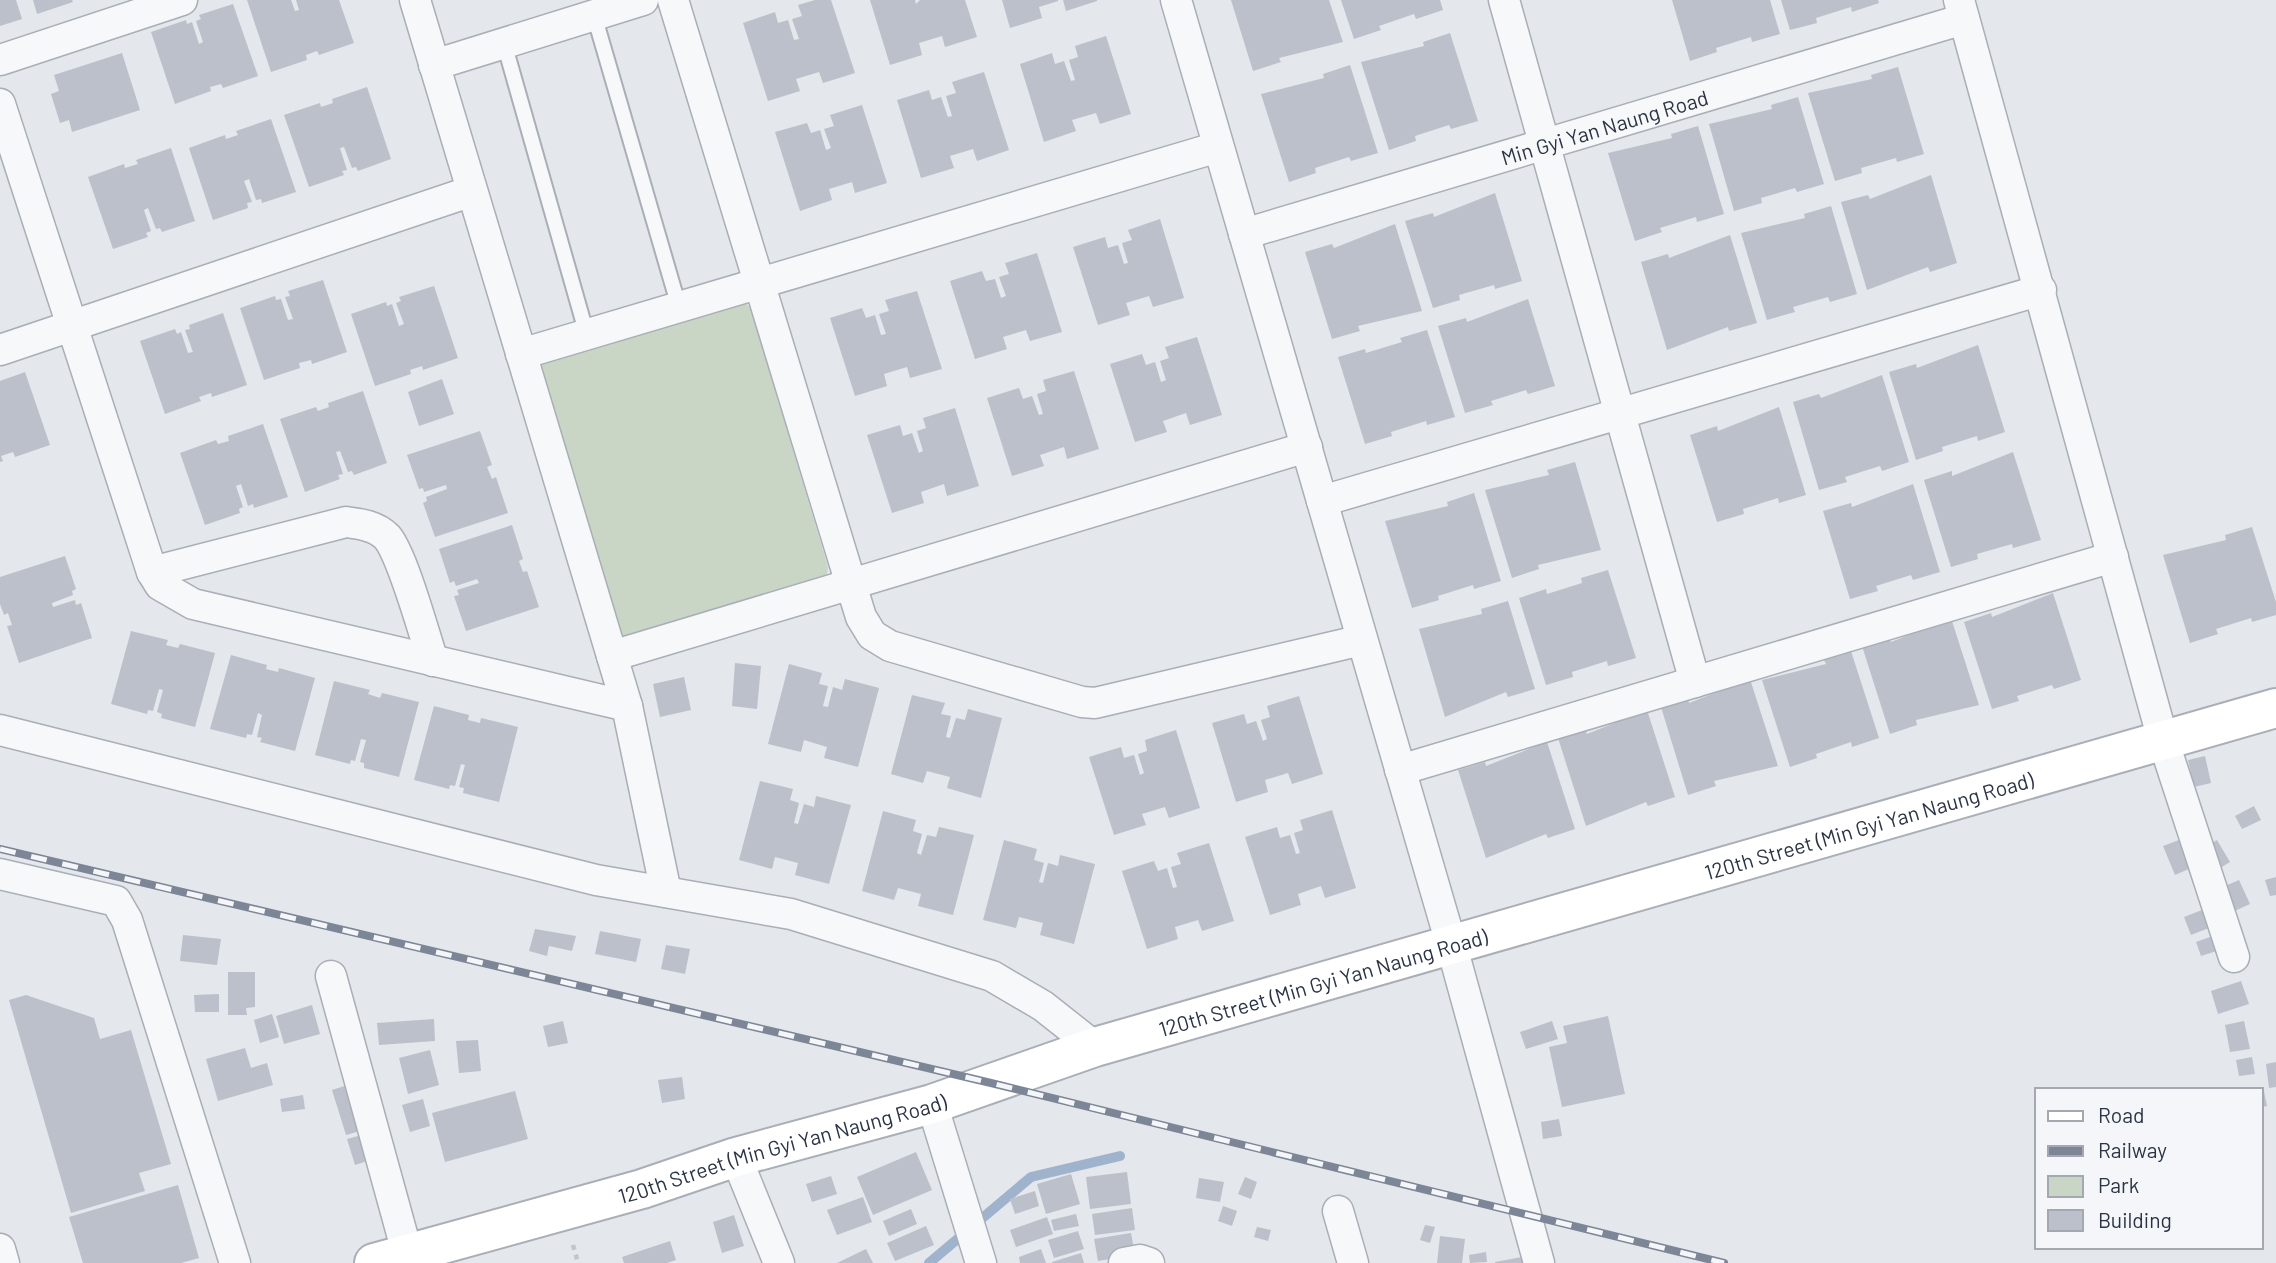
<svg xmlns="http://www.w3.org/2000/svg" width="2276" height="1263" viewBox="0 0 2276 1263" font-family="Barlow,sans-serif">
<rect width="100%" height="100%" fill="#e4e7ec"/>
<path fill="#c9d6c5" d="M736 302 746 303 751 310 828 567 827 574 821 581 625 640 619 637 536 365 543 359Z"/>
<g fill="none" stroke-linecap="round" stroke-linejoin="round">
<path stroke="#9fb4cc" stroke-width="10" d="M929 1263 1031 1177 1120 1156"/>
</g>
<path fill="#bbc0ca" d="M0 0H16L22 19 0 26Z
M33 0H72L73 2 37 14Z
M247 0H291L295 11 299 10 296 0H339L354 43 319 55 317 51 306 55 307 60 271 72Z
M815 0H831L855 73 823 83 819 72 796 79 800 91 768 101 743 23 775 12 778 23 788 20 794 40 799 39 792 19 802 16 798 5Z
M870 0H915L916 4 920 0H965L977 37 945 47 942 36 919 43 922 55 890 65Z
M1002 0H1058V1L1039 7 1042 18 1010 28Z
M1063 0H1097V1L1066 11Z
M1231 0H1329L1343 42 1279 58 1281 62 1253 71Z
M1341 0H1440L1443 10 1416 19 1414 14 1379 26 1381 30 1354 39Z
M1672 0H1770L1780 34 1752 42 1751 37 1716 48 1717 52 1690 61Z
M1781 0H1878L1879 3 1852 12 1851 7 1816 18 1817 23 1790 30Z
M233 4 258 76 223 88 221 84 210 87 211 91 175 104 151 32 186 20 187 24 192 22 199 44 203 42 196 21 201 19 199 15Z
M1450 33 1478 121 1451 129 1449 125 1415 136 1416 141 1389 150 1361 62 1424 46 1423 42Z
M1106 36 1131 114 1100 124 1096 113 1072 120 1076 131 1044 142 1020 64 1052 53 1055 64 1064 61 1071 81 1075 80 1069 60 1078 57 1075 46Z
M122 53 140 110 72 132 69 120 60 123 51 94 59 91 54 75Z
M1350 65 1378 153 1351 161 1349 157 1315 168 1316 173 1289 182 1261 94 1324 78 1323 74Z
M1898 67 1924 154 1897 162 1896 158 1861 168 1862 173 1835 181 1808 93 1872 79 1871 75Z
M984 72 1009 150 977 161 973 149 950 156 954 168 921 178 897 100 929 90 932 100 941 97 948 117 952 116 946 96 956 93 952 82Z
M367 87 391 159 358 171 356 167 352 168 344 147 340 148 347 170 342 171 344 175 309 187 284 115 320 103 321 107 333 103 332 99Z
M1798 97 1824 184 1797 192 1795 188 1761 198 1762 203 1734 211 1709 124 1772 109 1771 105Z
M862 105 887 183 855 193 852 182 829 189 832 200 800 211 775 132 807 123 811 133 820 130 826 150 831 148 824 129 834 126 830 115Z
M271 119 296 192 262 203 261 199 256 200 249 179 244 181 252 202 247 203 248 208 213 220 189 148 225 135 226 139 238 135 236 131Z
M1698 126 1724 214 1697 222 1696 217 1660 228 1662 232 1635 241 1608 153 1672 138 1671 134Z
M171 148 195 221 162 232 160 228 156 229 148 208 144 210 151 231 146 233 148 237 113 249 88 177 124 164 125 168 138 164 136 160Z
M1931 175 1957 263 1930 272 1928 267 1867 290 1841 202 1868 195 1870 199Z
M1495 193 1522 281 1495 289 1494 285 1459 295 1460 300 1433 308 1405 221 1433 213 1434 217Z
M1831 206 1857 294 1830 302 1828 297 1793 307 1795 312 1767 320 1741 233 1805 218 1804 214Z
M1160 219 1184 298 1153 307 1149 296 1126 303 1130 315 1098 325 1073 247 1105 237 1108 248 1118 245 1124 264 1128 263 1122 243 1132 240 1128 230Z
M1395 224 1422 311 1358 326 1360 331 1332 339 1305 252 1332 244 1334 248Z
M1730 235 1757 323 1729 331 1728 327 1667 350 1641 262 1668 254 1669 258Z
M1037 253 1062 332 1030 341 1026 330 1003 337 1007 349 975 359 950 281 982 271 986 281 995 279 1001 298 1006 296 999 277 1009 274 1005 263Z
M323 280 347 352 312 364 311 360 299 363 300 368 264 380 240 308 275 296 276 300 281 299 288 320 293 319 285 297 290 296 288 291Z
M434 286 458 358 423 370 422 366 410 370 411 374 375 386 351 314 386 302 387 306 392 304 399 326 404 324 396 303 401 301 399 297Z
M917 291 942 369 910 378 907 367 884 374 887 386 855 396 830 318 862 308 866 318 875 315 881 335 886 334 879 314 889 311 885 300Z
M1528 299 1555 386 1528 394 1526 390 1491 401 1493 405 1465 413 1438 326 1466 318 1467 322Z
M223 313 247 385 212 397 211 393 199 397 201 401 165 414 140 341 175 329 177 334 181 332 188 353 193 352 185 330 190 329 189 325Z
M1427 330 1455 417 1427 425 1426 421 1391 432 1392 436 1365 444 1338 357 1365 349 1366 353 1402 342 1400 338Z
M1197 337 1222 415 1190 425 1186 413 1163 421 1167 432 1135 442 1110 364 1142 354 1146 365 1155 362 1161 382 1166 380 1160 361 1169 358 1165 347Z
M1978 345 2005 432 1978 441 1977 436 1942 447 1943 451 1916 460 1889 372 1916 364 1917 368Z
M1074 371 1099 449 1067 459 1064 447 1040 455 1044 466 1012 476 987 398 1019 388 1023 399 1032 396 1039 415 1043 414 1037 394 1046 391 1043 380Z
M25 372 50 445 15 457 13 452 1 456 3 461 0 462V381Z
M1882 375 1909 462 1882 471 1880 466 1845 477 1847 482 1819 490 1793 402 1819 394 1821 398Z
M442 379 454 414 419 426 408 392Z
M363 391 387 463 354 475 352 471 348 472 340 451 336 452 343 474 338 475 340 479 305 492 280 419 316 407 318 411 329 407 328 403Z
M1779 407 1806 495 1779 503 1778 498 1743 509 1744 514 1717 522 1690 435 1717 426 1718 431Z
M955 408 979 486 947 496 944 484 921 492 924 503 892 513 867 435 900 425 903 436 912 433 919 453 923 451 917 431 926 428 923 418Z
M263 424 288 497 254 508 253 504 248 506 241 484 236 486 243 507 239 509 240 513 205 525 180 453 216 440 218 444 229 441 228 436Z
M480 431 492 465 487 467 492 479 496 477 508 513 435 537 423 503 427 501 426 497 447 489 446 485 424 492 423 488 419 489 407 455Z
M2013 452 2041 540 2013 548 2012 544 1977 554 1978 559 1951 567 1924 480 1952 471V476Z
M1575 462 1601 550 1538 565 1539 569 1512 578 1485 490 1549 475 1547 470Z
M1913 484 1940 572 1913 580 1911 575 1876 586 1878 591 1850 599 1823 511 1851 503 1852 507Z
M1474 493 1501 581 1474 589 1473 585 1438 596 1439 600 1412 608 1385 521 1448 506 1447 502Z
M512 525 523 559 519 561 523 572 527 571 539 607 466 631 454 596 459 595 457 590 479 583 477 579 456 586 454 581 450 583 439 549Z
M2252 527 2276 602V615L2252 622 2251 618 2216 629 2218 634 2190 643 2163 555 2226 540 2225 535Z
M65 556 76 589 72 591 73 595 52 603 53 607 75 600 76 605 81 603 92 638 19 663 7 626 12 625 8 613 4 615 0 604V577Z
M1608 570 1636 658 1608 666 1607 661 1572 672 1573 677 1546 685 1519 598 1546 589 1547 594 1582 583 1581 578Z
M2053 593 2081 680 2054 689 2052 685 2017 696 2019 701 1992 709 1964 622 1991 613 1992 617Z
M1508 601 1535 689 1508 697 1506 692 1445 717 1419 629 1482 614 1481 609Z
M1951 618 1979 705 1916 720 1917 725 1890 734 1862 646 1889 638 1891 642Z
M131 631 168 640 166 645 178 648 180 644 215 653 195 727 161 718 162 714 157 712 163 690 159 689 153 711 148 710 147 714 111 704Z
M1851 651 1879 738 1852 747 1851 742 1816 754 1817 758 1790 767 1762 680 1826 664 1824 660Z
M231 655 267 665 266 669 278 672 279 668 315 678 295 751 260 742 262 738 257 737 262 715 258 713 252 735 247 734 246 738 210 729Z
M735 663 761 666 757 709 732 706Z
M789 664 822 673 819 684 828 686 823 706 828 707 833 687 842 690 845 679 879 688 858 767 824 758 827 747 804 740 801 752 768 744Z
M684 677 691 710 660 717 653 684Z
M1750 679 1778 766 1714 781 1716 786 1688 795 1661 707 1688 698 1689 703Z
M334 681 370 690 368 694 380 698 382 693 419 702 399 777 364 768V763L360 762 366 740 361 739 355 761 351 760 350 764 315 755Z
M912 695 945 703 941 714 951 716 946 737 950 738 956 718 965 720 968 709 1002 718 981 798 947 788 950 777 927 771 923 783 891 774Z
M1299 696 1323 774 1292 784 1288 773 1265 780 1268 792 1236 802 1212 723 1244 714 1247 724 1256 721 1263 741 1267 739 1261 720 1270 717 1267 706Z
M434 706 469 715 468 720 480 723 481 718 518 727 499 802 463 793 464 788 459 787 465 765 461 764 455 786 450 785 449 789 414 780Z
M1647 710 1675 797 1648 806 1646 802 1586 826 1558 738 1585 730 1587 734Z
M1176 730 1200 808 1169 818 1165 807 1142 814 1146 825 1114 835 1089 757 1121 747 1124 758 1134 755 1140 775 1144 773 1138 754 1147 751 1145 740Z
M1547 742 1575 829 1548 838 1546 834 1486 858 1458 770 1485 762 1486 766Z
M2205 756 2211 783 2194 787 2188 760Z
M760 781 793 789 790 800 799 803 794 823 798 824 804 804 814 807 816 796 851 805 829 884 795 875 798 863 775 857 772 869 739 860Z
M2254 806 2261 820 2242 829 2235 816Z
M1332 810 1356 888 1325 898 1321 886 1298 894 1301 905 1270 915 1245 837 1277 827 1280 838 1290 835 1296 854 1300 853 1294 833 1303 830 1300 820Z
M883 811 916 820 913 831 922 834 917 853 921 855 927 835 936 837 939 827 974 835 953 915 918 906 921 894 898 888 894 900 862 891Z
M1004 840 1037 849 1034 860 1044 863 1039 882 1043 883 1048 863 1058 866 1060 855 1095 864 1074 944 1040 935 1043 923 1019 917 1016 928 983 920Z
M2179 840 2191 868 2175 875 2163 846Z
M2217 840 2230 862 2215 871 2202 849Z
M1209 843 1234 921 1202 931 1198 920 1175 927 1178 939 1147 949 1122 871 1154 861 1158 871 1167 868 1173 888 1177 887 1171 867 1181 864 1177 853Z
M2276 877V895L2270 896 2265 880Z
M2239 880 2250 904 2228 914 2218 889Z
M2207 908 2214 926 2191 935 2184 917Z
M535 929 576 936 572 951 549 946 547 956 529 951Z
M600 931 641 939 636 962 595 954Z
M2221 933 2226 948 2201 956 2196 942Z
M183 935 221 939 217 965 180 961Z
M666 945 690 949 685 974 661 969Z
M228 972H255V1007L246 1008 247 1015H228Z
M2241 981 2249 1004 2218 1014 2211 991Z
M219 994V1012H195L194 995Z
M26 995 94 1018 100 1039 131 1030 171 1164 139 1173 145 1191 71 1213 9 1000Z
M312 1005 320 1034 284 1044 276 1016Z
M272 1014 279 1037 260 1043 254 1020Z
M1608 1016 1625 1094 1562 1107 1549 1047 1567 1043 1563 1026Z
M434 1019 435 1041 379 1045 377 1023Z
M563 1021 568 1043 548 1047 543 1026Z
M1552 1021 1558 1039 1526 1049 1520 1032Z
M2244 1021 2250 1049 2230 1052 2225 1025Z
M478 1040 481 1071 459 1073 456 1041Z
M245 1048 251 1068 267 1063 273 1085 218 1101 206 1059Z
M430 1050 439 1085 408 1094 399 1058Z
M2252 1057 2255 1074 2239 1076 2236 1060Z
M2276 1062V1087L2269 1088 2266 1064Z
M682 1077 685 1099 662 1103 658 1080Z
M354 1083 367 1129 346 1135 332 1090Z
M515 1091 528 1139 445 1162 432 1113Z
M2260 1091H2264L2267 1106 2260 1107Z
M303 1095 305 1109 282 1112 280 1099Z
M423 1099 430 1126 410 1132 402 1105Z
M1559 1119 1562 1136 1543 1139 1541 1122Z
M369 1133 377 1158 355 1165 347 1139Z
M916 1152 932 1190 873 1215 857 1177Z
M1127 1172 1131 1204 1090 1209 1086 1177Z
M1071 1174 1080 1204 1046 1214 1037 1184Z
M831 1176 837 1194 812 1202 806 1184Z
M1245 1177 1257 1182 1251 1199 1238 1194Z
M1199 1178 1224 1182 1220 1202 1196 1198Z
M178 1185 199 1258 181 1263H83L69 1217Z
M1035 1191 1039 1206 1015 1214 1010 1199Z
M863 1197 872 1222 837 1235 827 1210Z
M1223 1206 1237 1211 1232 1226 1218 1221Z
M1132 1208 1135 1230 1095 1235 1092 1214Z
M911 1209 917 1224 889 1236 883 1221Z
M1076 1214 1079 1226 1054 1231 1051 1220Z
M734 1215 744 1246 722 1253 713 1222Z
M1047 1217 1053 1234 1016 1247 1010 1230Z
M1425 1225 1435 1227 1430 1243 1420 1240Z
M926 1226 934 1245 895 1261 887 1243Z
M1257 1227 1271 1230 1268 1241 1254 1237Z
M1078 1231 1084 1249 1054 1258 1048 1240Z
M1131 1233 1135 1255 1098 1261 1094 1239Z
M1440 1236 1465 1239 1462 1263H1437Z
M670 1241 676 1260 667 1263H624L622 1257Z
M866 1249 873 1263H837Z
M1041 1249 1046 1263H1020L1019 1257Z
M1486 1252 1487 1262 1470 1263 1469 1255Z
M1081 1253 1084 1263H1052V1262Z
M1528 1256 1529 1263H1495V1262Z"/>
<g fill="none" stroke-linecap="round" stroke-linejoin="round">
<defs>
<path id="lane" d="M594 15 679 307
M504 43 587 335"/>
<g id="street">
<path d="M415 0 627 706 666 892"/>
<path d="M673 0 861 617 872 635 890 646 1082 702 1095 703 1362 640"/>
<path d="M1176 0 1452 947 1539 1263"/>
<path d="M1504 0 1695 682"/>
<path d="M1959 0 2163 740 2234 957"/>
<path d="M0 60 182 0"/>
<path d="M434 65 643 0"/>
<path d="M0 104 152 572 160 585 193 604 627 706"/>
<path id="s1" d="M1244 234 1964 19"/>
<path d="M0 350 472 191"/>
<path d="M521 354 1218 147"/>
<path d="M1322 501 2041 290"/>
<path d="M152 572 346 522C361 524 376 526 387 537 403 556 424 634 433 661"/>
<path d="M612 656 1307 447"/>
<path d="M0 730 596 880 791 914 992 976 1043 1006 1095 1047"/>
<path d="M1400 770 2113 557"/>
<path d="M0 874 116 901 127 920 235 1263"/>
<path d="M331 976 410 1263"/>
<path d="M932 1104 981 1263"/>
<path d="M736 1157 779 1263"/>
<path d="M1338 1211 1353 1263"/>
<path d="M0 1249 4 1263"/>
<path d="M1124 1263 1140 1260 1149 1263"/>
</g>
<g id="secondary">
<path id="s2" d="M374 1263 642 1189 736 1157 932 1104 1095 1047 2276 708"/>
</g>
</defs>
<use href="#lane" stroke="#a9aeb7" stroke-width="18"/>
<use href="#street" stroke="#a9aeb7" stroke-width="33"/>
<use href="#secondary" stroke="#a9aeb7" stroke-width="42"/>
<path stroke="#c2c5cb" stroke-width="4.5" stroke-dasharray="5 5" stroke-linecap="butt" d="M573 1245 578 1263"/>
<use href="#lane" stroke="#f7f8fa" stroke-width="14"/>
<use href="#street" stroke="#f7f8fa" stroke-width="30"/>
<use href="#secondary" stroke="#fff" stroke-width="38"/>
<defs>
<path id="rail" d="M0 849 991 1083 1724 1263"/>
</defs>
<use href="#rail" stroke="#7d8696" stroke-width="8"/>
<use href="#rail" stroke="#f4f6f9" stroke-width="5" stroke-dasharray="16" stroke-linecap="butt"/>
</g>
<g text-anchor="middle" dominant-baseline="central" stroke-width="6" stroke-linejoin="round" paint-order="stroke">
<g font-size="21" fill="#2b3445" stroke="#f4f6f9">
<text stroke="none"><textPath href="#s1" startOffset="376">Min Gyi Yan Naung Road</textPath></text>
<text stroke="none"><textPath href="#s2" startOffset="1558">120th Street (Min Gyi Yan Naung Road)</textPath></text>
<text stroke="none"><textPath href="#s2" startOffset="990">120th Street (Min Gyi Yan Naung Road)</textPath></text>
<text stroke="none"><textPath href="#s2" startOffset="424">120th Street (Min Gyi Yan Naung Road)</textPath></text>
</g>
</g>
<rect x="2035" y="1088" width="228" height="161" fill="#f4f6f9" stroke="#a4a8b1" stroke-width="2"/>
<rect x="2048" y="1111" width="35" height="10" fill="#ffffff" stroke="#a4a8b1" stroke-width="2"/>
<text x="2098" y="1123" font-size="21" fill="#2b3445">Road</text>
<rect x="2048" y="1146" width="35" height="10" fill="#7d8696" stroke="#a4a8b1" stroke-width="2"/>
<text x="2098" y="1158" font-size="21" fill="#2b3445">Railway</text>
<rect x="2048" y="1176" width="35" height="21" fill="#c9d6c5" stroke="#a4a8b1" stroke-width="2"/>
<text x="2098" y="1193" font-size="21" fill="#2b3445">Park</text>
<rect x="2048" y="1210" width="35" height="21" fill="#bbc0ca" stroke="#a4a8b1" stroke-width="2"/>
<text x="2098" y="1228" font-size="21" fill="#2b3445">Building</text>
</svg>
